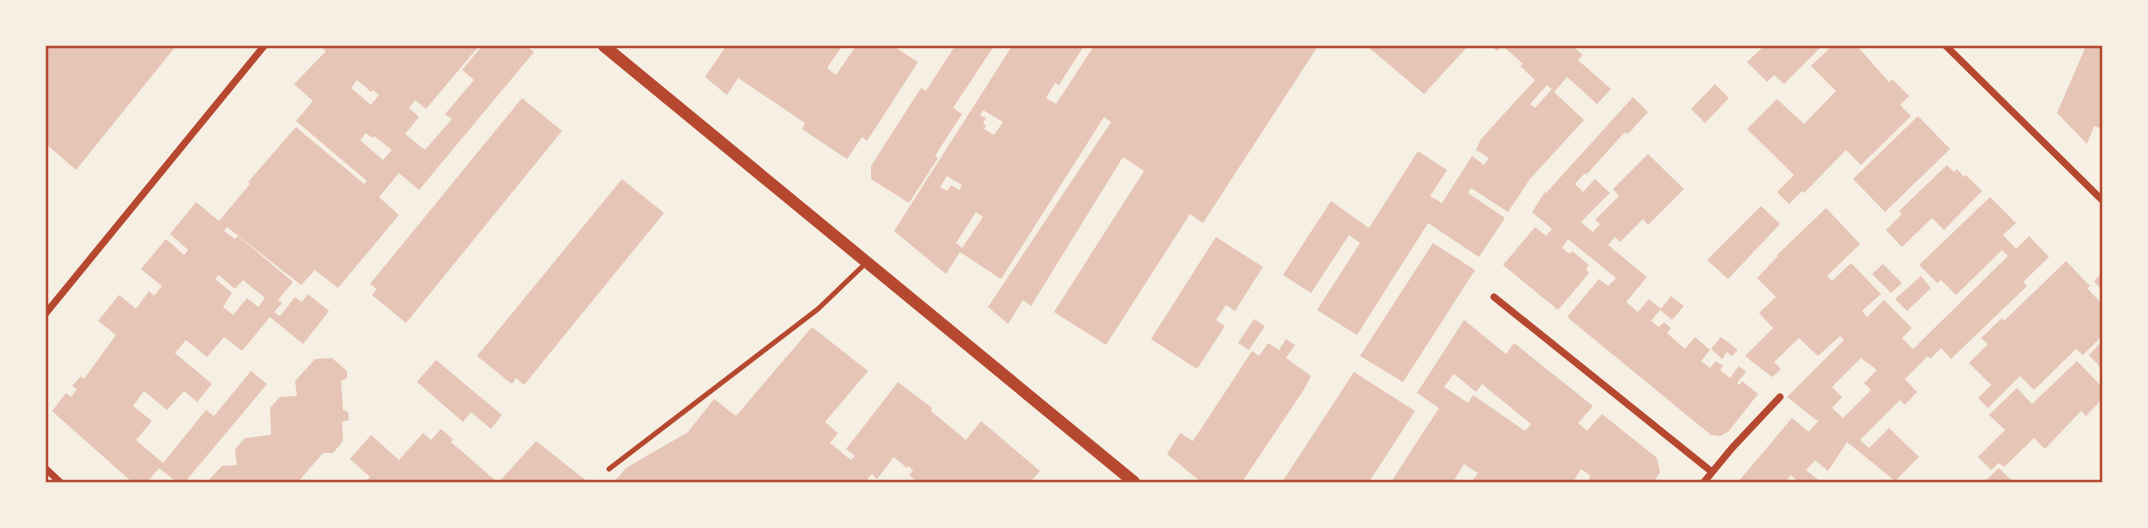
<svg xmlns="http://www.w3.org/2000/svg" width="2148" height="528" viewBox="0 0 2148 528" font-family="Spectral,serif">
<rect width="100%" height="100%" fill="#f6efe4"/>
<path fill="#e6c5b7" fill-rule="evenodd" d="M46 46H176L76 170 46 144Z
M326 46H479L426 109 415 100 409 108 419 117 405 134 425 150 452 119 445 114 474 80 462 70 482 46H526L534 52 419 190 399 173 379 197 399 215 338 288 315 270 301 285 227 227 224 231 235 239 238 236 293 282 278 300 282 303 274 312 280 316 295 297 302 302 308 294 329 311 303 344 270 317 242 351 224 337 207 357 186 340 175 353 212 384 197 402 184 391 167 410 144 391 133 406 152 421 136 440 163 463 206 410 214 416 251 371 267 384 185 482H177L159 468 147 482H132L52 411 66 393 71 397 77 389 72 386 81 376 84 379 116 335 98 321 119 295 136 309 149 291 154 296 162 286 141 269 166 239 184 255 188 250 170 234 196 202 219 221 250 184 248 182 296 127 364 184 367 181 296 121 313 101 294 84 326 51 323 49ZM357 80 371 92 373 90 379 95 371 105 351 88ZM366 133 372 138 374 136 392 150 383 160 360 140ZM219 275 235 289 243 280 265 298 258 307 247 298 233 315 223 307 232 293 215 279Z
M726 46H842L827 68 836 75 856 46H893L918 62 867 141 862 137 847 159 802 129 805 123 738 78 727 95 705 77Z
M955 46H994L953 108 962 114 935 156 938 158 909 203 871 179V166L921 88 926 91Z
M1012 46H1084L1059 85 1055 83 1046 98 1056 104 1094 46H1318L1203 223 1190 214 1106 345 1054 312 1144 171 1123 157 1031 306 1023 300 1008 324 988 307 1111 122 1104 117 1001 279 960 252 946 274 894 231ZM983 110 1003 122 994 135 984 129 986 126 983 123 986 118 980 115ZM947 176 962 185 959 190 951 185 947 191 940 187ZM976 212 983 217 962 248 956 243Z
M1367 46H1468L1424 94Z
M1492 46H1572L1583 55 1578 60 1611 89 1597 104 1567 77 1554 92 1584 120 1530 179 1508 212 1471 188 1468 193 1505 218 1479 257 1428 223 1357 335 1317 310 1360 243 1349 235 1311 293 1283 275 1331 201 1369 228 1418 151 1447 170 1430 196 1442 203 1472 156 1484 165 1489 158 1476 150 1481 139 1535 80 1520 66 1523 64 1503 46 1497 51ZM1547 85 1552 89 1535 108 1530 104Z
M1764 46H1822L1784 84 1774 75 1767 82 1747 62Z
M1832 46H1849L1852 48 1857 46 1889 82 1892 79 1909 96 1900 105 1911 116 1861 165 1846 150 1804 193 1802 191 1789 204 1777 192 1794 175 1747 129 1777 99 1804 124 1836 91 1811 66Z
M2086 46H2102V129L2094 126 2087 144 2057 113Z
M1715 84 1729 98 1705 123 1691 109Z
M1633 97 1648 112 1628 134 1625 132 1586 175 1585 173 1575 184 1583 192 1595 179 1610 193 1581 222 1593 232 1600 224 1595 220 1619 196 1613 189 1648 154 1684 189 1648 225 1643 219 1620 242 1615 237 1608 245 1647 277 1626 302 1638 312 1649 299 1661 309 1671 296 1684 306 1672 320 1660 310 1651 321 1659 327 1664 322 1671 328 1667 333 1685 349 1695 337 1710 350 1701 361 1710 368 1716 361 1723 366 1720 370 1730 378 1739 366 1746 372 1737 383 1740 385 1742 381 1758 394 1728 432 1720 436 1711 435 1567 317 1599 279 1608 286 1616 278 1568 239 1562 248 1570 254 1572 251 1589 265 1586 269 1589 273 1558 310 1503 265 1535 227 1546 236 1552 229 1532 212 1545 192 1546 193Z
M522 98 562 131 406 323 372 295 377 289 370 284Z
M1918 116 1950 149 1885 212 1853 179Z
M1947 165 1954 172 1957 169 1964 177 1966 175 1982 191 1944 230 1932 218 1902 247 1886 230 1902 214 1899 211Z
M622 179 664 213 524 385 516 378 512 384 477 356Z
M1990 197 2016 223 2003 235 2016 249 2029 236 2049 257 2023 282 2027 286 1951 359 1941 348 1930 359 1928 356 1905 379 1917 392 1905 405 1900 400 1860 440 1869 448 1889 428 1919 457 1895 481 1847 442 1828 471 1815 460 1806 470 1821 482H1799L1791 475 1785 482H1738L1792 418 1809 432 1819 420H1816L1787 397 1844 340 1840 336 1818 356 1799 338 1774 362 1781 369 1772 377 1745 356 1773 328 1759 313 1776 297 1757 278 1778 256 1777 255 1826 208 1860 244 1827 276 1832 281 1851 263 1881 294 1862 311 1867 317 1884 300 1912 328 1902 338 1913 349 2008 256 2002 250 1956 295 1941 280 1937 283 1919 265ZM1861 358 1877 370 1864 383 1871 390 1843 418 1832 408 1842 397 1832 387Z
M1761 206 1780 224 1728 279 1707 260Z
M1216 237 1263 267 1235 311 1226 305 1216 320 1225 326 1197 369 1151 339Z
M1433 243 1475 270 1403 382 1360 356Z
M2066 261 2090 286 2087 288 2102 304V336L2083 355 2076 349 2034 390 2020 376 1988 408 1978 398 1991 385 1969 363 1988 344 1981 338 2002 318 2004 321Z
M1883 264 1902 283 1891 293 1872 274Z
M2102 273V291L2094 281Z
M1921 276 1931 288 1907 311 1895 299Z
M1254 319 1265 326 1249 350 1238 343Z
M1464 320 1506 354 1514 343 1593 406 1578 423 1587 431 1602 414 1657 458 1660 472 1654 482H1587L1591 476 1581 469 1573 482H1471L1478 473 1464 464 1453 482H1391L1439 408 1417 393ZM1454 374 1476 392 1482 384 1531 424 1525 431 1473 395 1468 403 1444 387Z
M812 327 868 371 825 422 838 433 830 443 851 460 855 456 846 449 898 382 932 408 931 411 966 440 981 421 1040 471 1030 482H918L909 475 913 471 909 466 907 468 894 457 877 479 872 474 865 482H614L626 468 688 432 714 399 736 416Z
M1721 337 1738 350 1732 356 1727 352 1722 359 1711 349Z
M1286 339 1295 345 1286 358 1311 376 1303 391 1242 482H1201L1167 454 1180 433 1193 441 1252 351 1259 356 1268 343 1279 350Z
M2102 341V366L2101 368 2089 355Z
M332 358 347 371V379L341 380 343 410 348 412 349 420 342 422 343 441 333 453H323L298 482H207L222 466 237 465 235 449 245 438 270 435 271 433 270 408 280 397 297 396 295 381 315 359Z
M436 360 502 415 491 429 471 412 463 422 417 382Z
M2077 361 2102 387V399L2086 416 2081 411 2045 449 2034 438 2004 467 1999 463 1991 470 1978 457 2005 430 1989 415 2017 388 2032 404Z
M1354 372 1415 411 1369 482H1282Z
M441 429 453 439 451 442 497 482H365L370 477 350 459 371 435 399 460 423 433 431 440Z
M536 441 588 482H499Z
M1999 468 2013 482H1984Z"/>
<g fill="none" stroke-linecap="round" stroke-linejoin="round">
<path stroke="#b5482f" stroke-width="5" d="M609 469 818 309 867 262"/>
<path stroke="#b5482f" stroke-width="7" d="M1946 46 2102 200
M1494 297 1712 472
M46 313 264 46
M46 469 60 482
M1704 482 1732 448 1780 397"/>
<path stroke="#b5482f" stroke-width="12" d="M604 46 1134 482"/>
</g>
<rect width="2148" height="528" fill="none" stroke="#f6efe4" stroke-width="94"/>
<rect x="47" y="47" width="2054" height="434" fill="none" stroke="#b5482f" stroke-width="2.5"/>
</svg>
